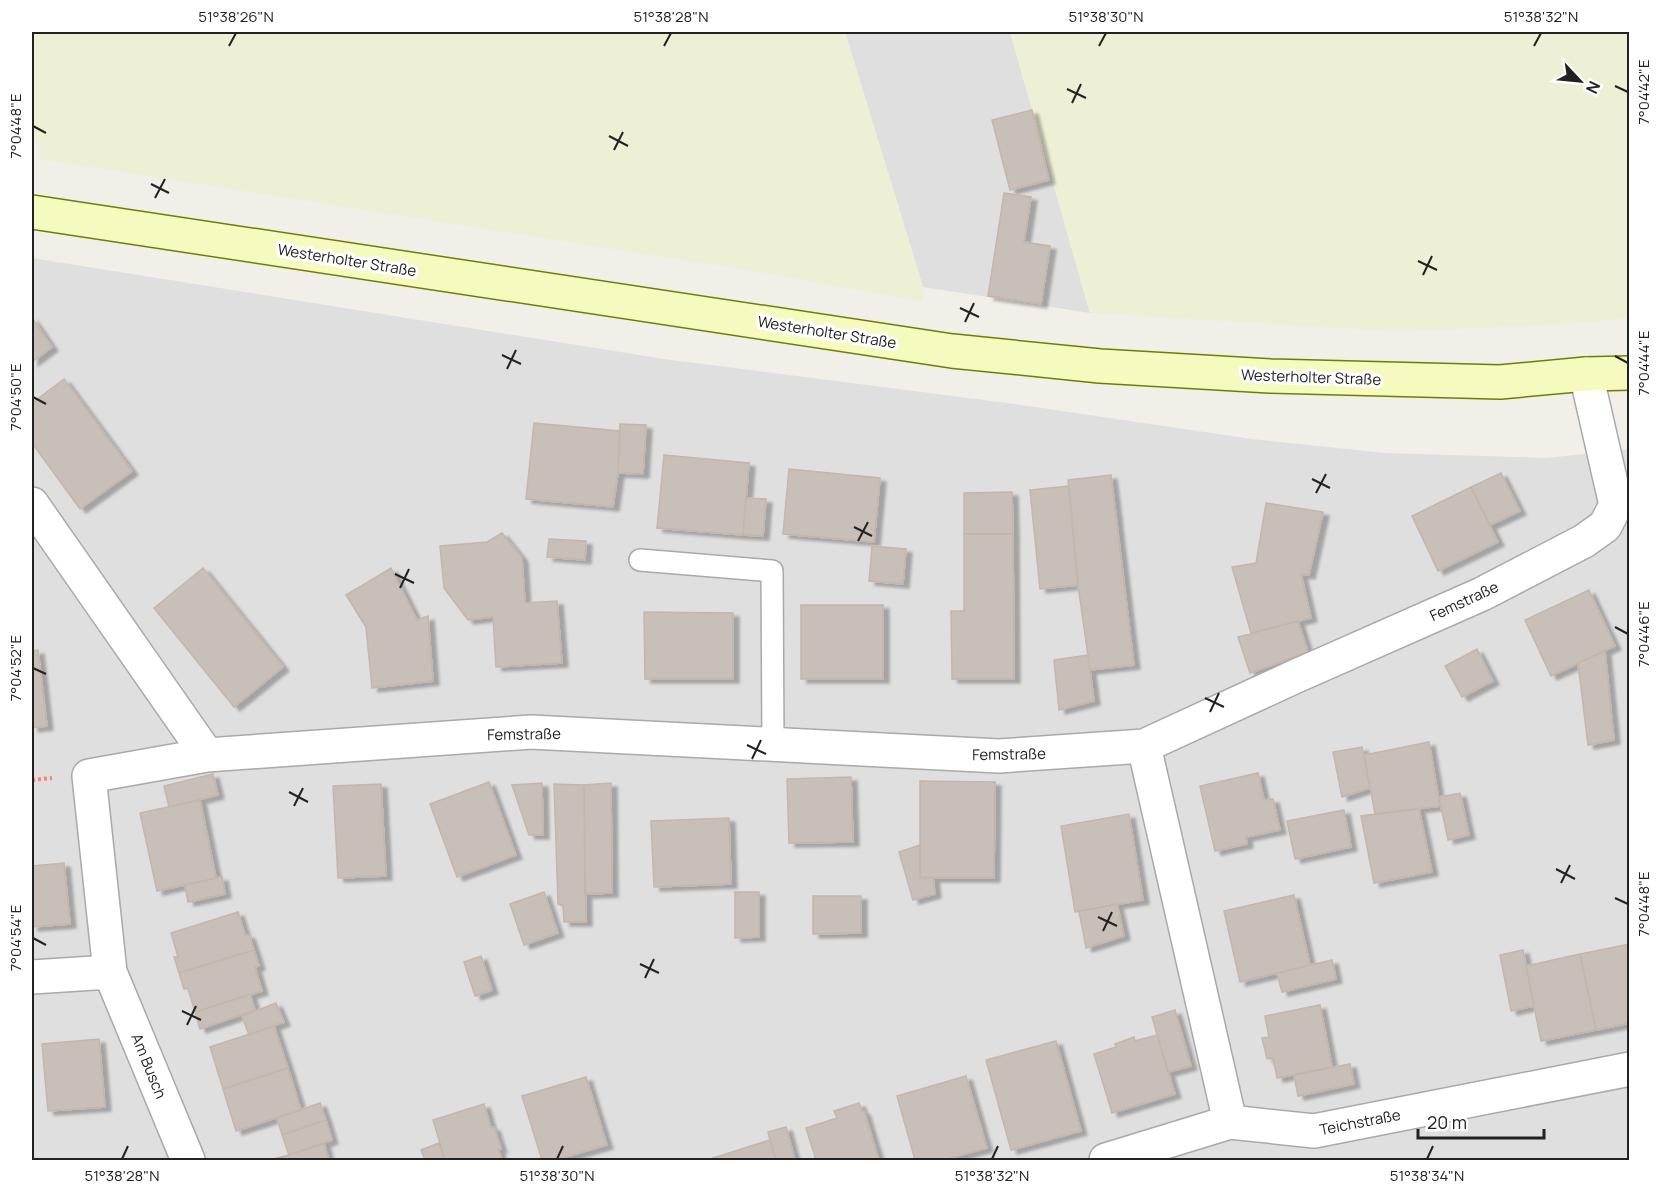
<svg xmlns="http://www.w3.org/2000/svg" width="1661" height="1192" viewBox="0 0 1661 1192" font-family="Manrope,sans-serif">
<defs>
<filter id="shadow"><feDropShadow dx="6" dy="4" stdDeviation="1.5" flood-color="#0004"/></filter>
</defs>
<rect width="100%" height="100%" fill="#f2efe9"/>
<path fill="#e0dfdf" d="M845 32H1010L1090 313 923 287Z
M32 258 664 359 1015 404 1252 439 1385 453 1547 458 1629 449V1160H32Z"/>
<path fill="#eef0d5" d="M32 32H845L923 287V302L753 271 39 159 41 147 32 139Z
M1010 32H1629V318L1582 323 1401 332 1090 313Z"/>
<path fill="#c7bfb8" stroke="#c4b6ab" stroke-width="1.5" filter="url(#shadow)" d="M1032 110 1049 180 1010 190 992 120Z
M1004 193 1031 197 1024 242 1050 246 1041 304 988 296Z
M32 318 52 347 32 362Z
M64 379 132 471 80 509 32 443V403Z
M534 423 620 431 618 473 613 507 526 499Z
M620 424 646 425 643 474 618 473Z
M664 455 749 463 743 535 657 528Z
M789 469 880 478 874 542 783 534Z
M1501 473 1520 511 1490 525 1471 487Z
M1111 475 1134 665 1090 670 1078 585 1068 480Z
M1069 486 1078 585 1040 589 1030 490Z
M1471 487 1498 542 1438 571 1412 516Z
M1012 492 1013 534H964V493Z
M746 498 766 499 763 536 743 535Z
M1266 503 1323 512 1309 575 1301 574 1311 618 1251 633 1232 567 1256 563Z
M502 533 522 558 525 603 557 601 562 663 496 667 493 617 468 620 444 588 440 546 487 542Z
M964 534H1013L1014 679H952L951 611H964Z
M549 539 586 541 585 560 547 557Z
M872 546 906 549 903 584 869 581Z
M203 568 283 667 234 707 154 608Z
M391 568 417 620 428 616 433 681 372 688 366 627 346 595Z
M1589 590 1615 646 1551 676 1525 620Z
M801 605H883V679H801Z
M644 612 733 613V679H645Z
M1298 621 1308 652 1250 673 1238 637Z
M1477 649 1493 681 1462 697 1445 666Z
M38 650 47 726 32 728V651Z
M1605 651 1614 740 1588 745 1578 663Z
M1088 655 1094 701 1059 710 1054 660Z
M1429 742 1440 806 1375 814 1364 755Z
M1362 747 1370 788 1342 797 1333 752Z
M1258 773 1264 800 1273 799 1280 830 1246 837 1247 844 1215 851 1200 786Z
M213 774 218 795 169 807 164 786Z
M851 777 853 842 789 843 787 779Z
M920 781 995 782 994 878H920Z
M489 782 516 855 457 877 430 804Z
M542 783 543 835H529L512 785Z
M611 783 612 893 585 894 584 785Z
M381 784 386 876 338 878 333 786Z
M554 784 584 785 586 922H564L563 906 558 904Z
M1460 793 1469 835 1448 840 1439 797Z
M200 800 216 878 157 891 140 813Z
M1419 809 1432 872 1374 883 1361 816Z
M1344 810 1351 847 1295 859 1287 821Z
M1129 814 1143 900 1075 912 1061 826Z
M729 818 731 884 654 887 651 821Z
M920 845V878L933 877 935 894 913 900 899 852Z
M64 863 70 924 32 927V866Z
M222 877 225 894 188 902 185 885Z
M544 892 558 933 524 945 510 904Z
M735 892H759V937L735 938Z
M1294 895 1310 965 1240 982 1224 911Z
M813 896H861V933L813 934Z
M1117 904 1124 936 1086 948 1079 911Z
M238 912 245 935H249L254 950 179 973 174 957H178L171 933Z
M1630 944V1023L1596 1030 1580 954Z
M254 950 259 966 255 967 262 991 195 1012 188 988 184 989 179 973Z
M1523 950 1534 1006 1511 1011 1500 955Z
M1580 954 1596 1030 1541 1041 1526 966Z
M481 956 492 990 475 996 464 962Z
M1332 960 1336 979 1282 992 1277 973Z
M250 994 255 1010 200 1029 195 1012Z
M276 1003 284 1022 249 1035 242 1016Z
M1320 1005 1332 1067 1277 1078 1273 1058 1267 1059 1262 1038 1269 1037 1265 1016Z
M1175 1010 1191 1066 1168 1072 1152 1017Z
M274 1026 288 1068 223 1089 210 1047Z
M1157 1035 1175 1094 1112 1113 1094 1054 1116 1047 1115 1044 1134 1037 1135 1041Z
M99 1039 105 1107 48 1111 42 1044Z
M1056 1041 1081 1131 1011 1150 986 1060Z
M1350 1064 1354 1084 1298 1096 1294 1075Z
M288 1068 301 1110 236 1131 223 1089Z
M966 1076 987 1148 943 1160H915L897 1096Z
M586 1077 607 1145 555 1160H542L522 1096Z
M320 1103 326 1120 282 1135 277 1118Z
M859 1103 862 1111H864L879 1160H816L806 1128 837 1118 834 1111Z
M484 1104 491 1128 494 1127 501 1149H498L502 1160H445L433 1120Z
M326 1120 332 1140 289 1155 282 1135Z
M786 1127 795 1160H776L770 1140 768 1132Z
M770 1140 776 1160H714L713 1158Z
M324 1143 329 1160H270L289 1155Z
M439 1143 445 1160H425L421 1150Z"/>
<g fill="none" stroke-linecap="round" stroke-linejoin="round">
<defs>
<path id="service" d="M640 560 772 571 773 744"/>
<path id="minor" d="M32 504 207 755
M1144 746 1230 1122 1314 1131 1630 1069
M110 972 89 776 207 755 531 732 999 756 1144 746 1294 677 1482 594 1584 541 1605 526 1616 505 1586 374
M32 977 110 972 188 1160
M1106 1160 1230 1122"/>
<path id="secondary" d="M32 212 952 351 1100 366 1270 376 1500 382 1586 374 1630 373"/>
</defs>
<use href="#service" stroke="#a9a9a9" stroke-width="24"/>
<use href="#minor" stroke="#a9a9a9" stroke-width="36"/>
<use href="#secondary" stroke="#707d05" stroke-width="36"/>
<path stroke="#fa8072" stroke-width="4" stroke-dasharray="3 3" stroke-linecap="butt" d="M32 780 52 778"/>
<use href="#service" stroke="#fff" stroke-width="21"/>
<use href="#minor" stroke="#fff" stroke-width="33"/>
<use href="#secondary" stroke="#f7fabf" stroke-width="33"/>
</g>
<path fill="none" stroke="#222" stroke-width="2" d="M229 46 236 33M664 46 671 33M1099 46 1106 33M1534 46 1541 33M1615 86 1628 92M1067 89 1086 98M1072 103 1081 84M33 126 46 133M609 136 628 146M614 150 623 132M151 184 169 193M155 198 165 179M1418 261 1437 270M1423 275 1432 256M960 308 979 317M965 322 974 303M502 355 521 364M1615 356 1628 363M507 369 516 350M33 397 46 404M1312 479 1330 488M1316 493 1326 474M854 527 872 536M858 541 868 522M395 574 414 583M400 588 409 569M1615 627 1628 634M33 668 46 674M1205 698 1224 707M1210 712 1219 693M747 745 766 754M752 759 761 740M289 792 308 802M294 806 303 788M1556 869 1575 879M1561 883 1570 865M1615 898 1628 904M1098 917 1117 926M1103 931 1112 912M33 938 46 945M640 964 659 973M645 978 654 959M182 1011 201 1020M187 1025 196 1006M122 1159 128 1146M557 1159 563 1146M992 1159 998 1146M1427 1159 1433 1146"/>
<g text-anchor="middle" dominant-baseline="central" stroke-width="6" stroke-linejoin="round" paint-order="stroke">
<g font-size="15" fill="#222" stroke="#fff">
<text transform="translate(347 260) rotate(9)">Westerholter Straße</text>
<text transform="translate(827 332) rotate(9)">Westerholter Straße</text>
<text transform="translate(1311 377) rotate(2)">Westerholter Straße</text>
<text transform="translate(1464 601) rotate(-25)">Femstraße</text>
<text transform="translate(524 734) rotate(-1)">Femstraße</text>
<text transform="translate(1009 754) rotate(-1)">Femstraße</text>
<text transform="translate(149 1066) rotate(68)">Am Busch</text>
<text transform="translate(1360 1122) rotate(-11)">Teichstraße</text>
</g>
</g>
<rect width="1661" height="1192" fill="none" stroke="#ffffff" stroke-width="66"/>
<g transform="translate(1580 81) rotate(116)" stroke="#ffffff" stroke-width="4.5" paint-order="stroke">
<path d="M0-4.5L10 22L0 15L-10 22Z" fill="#222222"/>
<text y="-9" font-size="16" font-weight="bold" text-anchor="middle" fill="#222222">N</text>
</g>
<path d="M1418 1129v9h126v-9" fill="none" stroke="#222222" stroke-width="3"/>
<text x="1427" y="1129" font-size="18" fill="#222222" stroke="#ffffff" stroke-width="4.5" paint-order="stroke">20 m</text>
<rect x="33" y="33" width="1595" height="1126" fill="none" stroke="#222" stroke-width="2"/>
<g font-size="15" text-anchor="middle" fill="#222">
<text x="236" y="22">51°38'26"N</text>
<text x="671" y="22">51°38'28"N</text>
<text x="1106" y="22">51°38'30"N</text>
<text x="1541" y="22">51°38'32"N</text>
<text transform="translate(1644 92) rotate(-90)" y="5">7°04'42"E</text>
<text transform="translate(16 126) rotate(-90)" y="5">7°04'48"E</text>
<text transform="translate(1644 363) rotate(-90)" y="5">7°04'44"E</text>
<text transform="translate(16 397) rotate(-90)" y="5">7°04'50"E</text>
<text transform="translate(1644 634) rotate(-90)" y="5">7°04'46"E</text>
<text transform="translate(16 668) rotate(-90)" y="5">7°04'52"E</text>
<text transform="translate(1644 904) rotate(-90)" y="5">7°04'48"E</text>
<text transform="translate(16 938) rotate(-90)" y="5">7°04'54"E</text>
<text x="122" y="1181">51°38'28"N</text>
<text x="557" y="1181">51°38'30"N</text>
<text x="992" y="1181">51°38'32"N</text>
<text x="1427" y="1181">51°38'34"N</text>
</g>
</svg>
